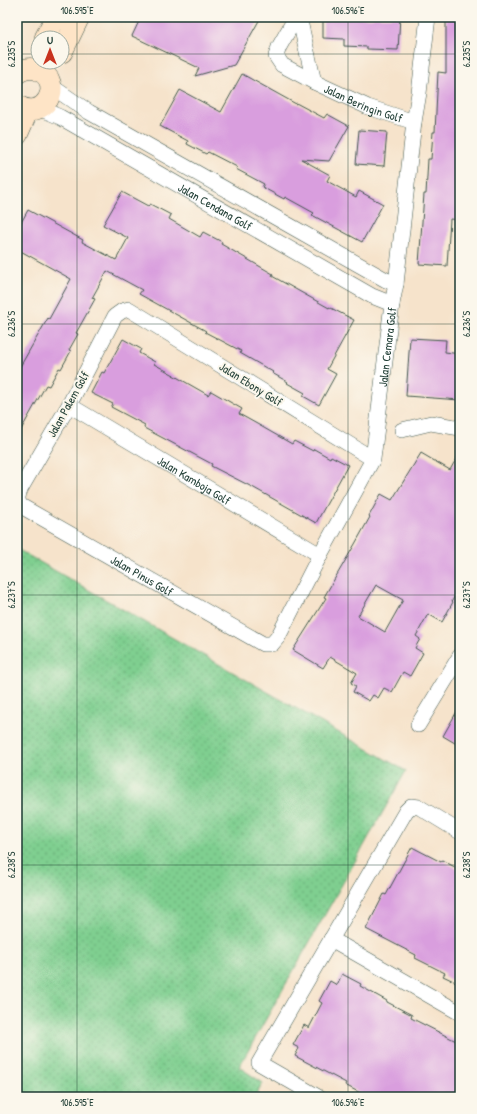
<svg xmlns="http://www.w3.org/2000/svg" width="477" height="1114" viewBox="0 0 477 1114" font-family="'Patrick Hand',sans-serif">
<defs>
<pattern id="grass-dots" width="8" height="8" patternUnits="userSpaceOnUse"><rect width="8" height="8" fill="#7fcf90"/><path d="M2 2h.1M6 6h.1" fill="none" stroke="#67a976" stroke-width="1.8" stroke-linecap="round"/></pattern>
</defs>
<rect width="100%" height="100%" fill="#fbf7ec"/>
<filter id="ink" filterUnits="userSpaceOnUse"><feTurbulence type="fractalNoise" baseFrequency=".025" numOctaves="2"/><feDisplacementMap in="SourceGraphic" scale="8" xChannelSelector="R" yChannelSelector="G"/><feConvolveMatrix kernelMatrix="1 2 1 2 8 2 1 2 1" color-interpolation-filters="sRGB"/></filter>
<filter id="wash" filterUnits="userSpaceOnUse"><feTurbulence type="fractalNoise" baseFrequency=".012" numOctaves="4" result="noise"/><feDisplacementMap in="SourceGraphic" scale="16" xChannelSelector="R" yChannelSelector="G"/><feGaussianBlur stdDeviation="0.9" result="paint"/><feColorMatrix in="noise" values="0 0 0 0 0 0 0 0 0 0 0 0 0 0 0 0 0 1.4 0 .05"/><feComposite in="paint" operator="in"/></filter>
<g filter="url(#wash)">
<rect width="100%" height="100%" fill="#f6e3cb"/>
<path fill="url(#grass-dots)" stroke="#4f8662" d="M17 549 406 771 239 1067 263 1083 255 1097H17Z"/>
<g id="blocks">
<path fill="#d99ede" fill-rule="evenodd" d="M141 17H261L234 65 195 76 199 68 132 36Z
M323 17 373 18V17H400L398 50 367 49V47L344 46V39L323 38Z
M446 17H460V220L450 219 447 266 419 264 424 194H426L428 159H431L433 132H435L438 72 446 73Z
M242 74 296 104V103L324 118 327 114 349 126 329 161 301 159 330 175 327 181 356 197 359 191 383 204 362 242 312 215 314 213 285 197 284 199 262 187 264 184 236 169 237 167 208 152 206 154 187 144 188 141 160 126 180 90 221 112Z
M359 130 387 132 384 166 356 164Z
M122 192 148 206 150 204 171 215 169 219 200 237 203 232 222 242 221 244 273 274 272 276 329 308V307L354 320 327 369 336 374 319 405 303 396 305 393 287 383 288 382 272 373 273 372 240 353 241 351 205 332 206 331 139 294 142 290 107 271 92 298 95 299 76 333 78 334 69 350 71 351 61 369 59 368 49 386 46 385 17 437V372L48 318 49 319 71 279 17 249V230L28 210 83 240 82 242 116 260 128 238 103 225Z
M410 338 446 340 445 352 460 354V400L406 396Z
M123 339 141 349 139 353 155 362 154 364 174 375H173L208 395 211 391 242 409 239 414 257 424 292 444 294 441 313 451 314 449 330 458 331 456 348 465 316 523 254 488 211 466 212 464 144 428 145 425 111 407 113 404 91 393 102 372 104 373Z
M460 452V565L455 574 460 577V586L452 601 453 602 442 622 428 614 416 636 420 639 415 648 423 653 410 676 403 672 392 692 384 688 378 698 373 695 369 701 353 692 356 686 351 683 357 673 330 657 323 668 293 650 326 598 324 597 355 544 370 517 369 516 381 494 392 500 421 453 450 470ZM376 585 403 600 385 632 358 616Z
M460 706V746L443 736Z
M412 847 441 862 442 860 460 870V984L443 976 445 973 415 958 416 955 366 929 384 894 386 895Z
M342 974 361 984 360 986 387 1001V1002L412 1015 411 1018 460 1043V1097H368L345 1085 346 1083 295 1056 299 1048 293 1045 304 1025 309 1028 322 1003 319 1001 330 981 337 985Z"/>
</g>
</g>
<g filter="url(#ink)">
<use href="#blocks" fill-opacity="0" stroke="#3f564b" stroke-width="1"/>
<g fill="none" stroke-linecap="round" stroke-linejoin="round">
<defs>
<g id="street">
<path id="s1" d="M296 17 279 47 276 56 282 65 314 82 368 107 414 122"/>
<path d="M299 17 314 82"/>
<path d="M51 86 89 112 386 280 396 284"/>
<path id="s2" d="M39 108 60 117 372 296 392 304"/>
<path id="s3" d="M69 405 320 555"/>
<path d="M402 430 431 423 460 428"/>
<path id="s4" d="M373 459 129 309 122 311 115 316 69 405 21 488C18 495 16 500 21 506L263 644H272L278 637 320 555 373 459 392 304 396 284 414 122 419 93 428 17"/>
<path d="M418 725 460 656"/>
<path d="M331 939 460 1013"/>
<path d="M318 1097 259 1063 406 811 411 806 419 807 460 832"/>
</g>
<path id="secondary" d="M45 38 56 17
M62 52 79 17
M17 73C23 69 30 67 38 70 66 82 44 124 17 105
M17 135 28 110"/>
</defs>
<use href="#street" stroke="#3f564b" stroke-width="16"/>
<use href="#secondary" stroke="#3f564b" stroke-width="22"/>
<use href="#street" stroke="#fff" stroke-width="15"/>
<use href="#secondary" stroke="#fee4c6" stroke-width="21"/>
</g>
</g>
<path fill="none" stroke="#1f3d34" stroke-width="1" stroke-opacity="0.45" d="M77 17V1097M348 17V1097M17 54H38M62 54H460M17 324H460M17 595H460M17 865H460"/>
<g text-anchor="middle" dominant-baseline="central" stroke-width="4" stroke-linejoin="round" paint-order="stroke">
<g font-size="12" fill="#1f3d34" stroke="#fbf7ec">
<text stroke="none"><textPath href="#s1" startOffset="145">Jalan Beringin Golf</textPath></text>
<text stroke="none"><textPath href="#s2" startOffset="202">Jalan Cendana Golf</textPath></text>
<text stroke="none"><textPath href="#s4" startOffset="1129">Jalan Cemara Golf</textPath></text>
<text transform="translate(251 384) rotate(32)">Jalan Ebony Golf</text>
<text transform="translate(68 404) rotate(-61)">Jalan Palem Golf</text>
<text stroke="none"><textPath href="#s3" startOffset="146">Jalan Kamboja Golf</textPath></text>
<text stroke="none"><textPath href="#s4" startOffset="657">Jalan Pinus Golf</textPath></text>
</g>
</g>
<rect width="477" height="1114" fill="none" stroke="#fbf7ec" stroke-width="44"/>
<g transform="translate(50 50)"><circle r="19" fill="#fbf7ec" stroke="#a3ada2"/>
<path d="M0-3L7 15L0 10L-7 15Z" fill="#c8321e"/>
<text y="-6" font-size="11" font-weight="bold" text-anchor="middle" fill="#1f3d34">U</text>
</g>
<rect x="22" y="22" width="433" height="1070" fill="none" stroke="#1f3d34" stroke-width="1.5"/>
<g font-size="10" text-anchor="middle" fill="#1f3d34">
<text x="77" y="14">106.595°E</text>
<text x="348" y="14">106.596°E</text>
<text transform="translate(11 54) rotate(-90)" y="4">6.235°S</text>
<text transform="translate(466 54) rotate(-90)" y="4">6.235°S</text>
<text transform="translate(11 324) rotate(-90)" y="4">6.236°S</text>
<text transform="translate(466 324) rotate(-90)" y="4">6.236°S</text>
<text transform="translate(11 595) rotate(-90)" y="4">6.237°S</text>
<text transform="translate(466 595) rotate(-90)" y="4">6.237°S</text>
<text transform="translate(11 865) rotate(-90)" y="4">6.238°S</text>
<text transform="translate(466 865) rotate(-90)" y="4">6.238°S</text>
<text x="77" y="1106">106.595°E</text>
<text x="348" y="1106">106.596°E</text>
</g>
</svg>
